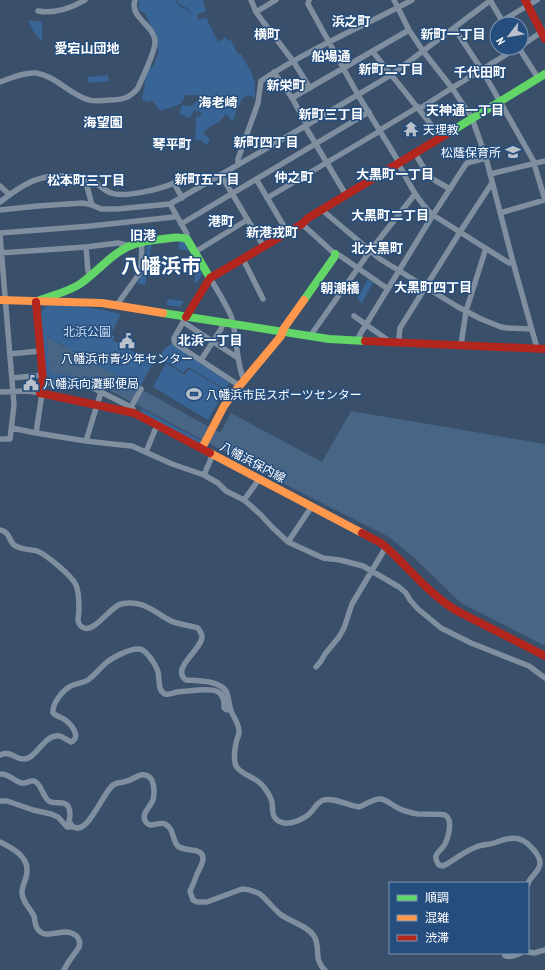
<svg xmlns="http://www.w3.org/2000/svg" width="545" height="970" viewBox="0 0 545 970" font-family="'PT Sans Narrow','Noto Sans JP',sans-serif">
<rect width="100%" height="100%" fill="#394f6a"/>
<path fill="#386595" d="M139 0H176V2L182 8 187 9 191 18 188 8C183 7 179 5 177 0H203L206 11 197 15 199 20 206 17 218 42 226 37 227 41 230 39 238 54H241L251 72 255 83V98L249 95 242 99 235 114 236 116 232 121 226 114 219 122 208 128 203 133 210 139 207 145 201 140 195 141 196 117 201 116 202 113 194 110 190 118 179 114 182 105 191 106 199 99 197 95H186L181 104 160 111 152 100 148 102 142 100 146 76 149 67H153L159 50 157 48C158 37 157 35 151 26 149 22 147 17 145 13L139 10 138 6Z
M28 20 42 22V42L33 31Z
M108 75 109 81 89 83 87 77Z
M180 237 185 238 190 251 178 249Z
M152 243 145 285 137 283 144 269 147 244Z
M197 262C203 272 204 277 194 284Z
M368 279 373 283 362 303 357 299Z
M168 299 182 301H184L180 307 166 305Z
M49 305C73 305 97 308 121 314L111 334 115 337 113 340 153 363 139 389 48 337 53 374H64L83 379C75 379 56 382 49 378 47 377 46 376 45 373L40 316C42 310 43 308 49 305Z
M172 344 230 382 225 389 188 367 184 373 162 359 161 355C163 349 166 347 172 344Z
M166 363 185 375 189 369 225 390 208 420 153 387Z
M142 409 202 441 200 444 140 413Z"/>
<path fill="#486586" d="M47 337 220 433 231 413 322 462 351 411 545 444V646L461 603 413 557 389 537 302 493 92 381 64 374H53L50 372Z"/>
<g fill="none" stroke-linecap="round" stroke-linejoin="round">
<path stroke="#7f8fa0" stroke-width="5.5" d="M251 0 256 12 264 23 293 61 310 88
M309 0 308 4 358 95 397 159 398 163C408 181 417 201 433 215L509 263 513 262
M394 0 409 30 423 51 452 88 472 118 486 158 513 262 537 348
M490 0 504 24
M38 11C54 14 72 8 85 0
M256 12 276 0
M502 21 537 0
M454 28 482 70 533 160 545 200
M521 46 543 31
M519 48 538 78
M373 52 441 137
M274 72 292 98 307 125
M0 82C11 78 24 72 36 73 56 76 70 95 89 100 95 102 104 100 110 100 122 100 130 98 138 88 142 78 155 53 155 42 155 25 129 18 135 0
M292 98 409 30
M419 109 452 88 517 48
M305 126 346 195
M380 130 418 107
M415 153 429 177 450 189
M238 165V159L258 103 261 81C309 49 362 27 412 0
M490 174 545 161
M221 175 264 247
M85 179 92 205
M256 179 288 233
M0 186 10 195
M267 198 380 131
M0 202C23 184 41 172 72 177 78 178 85 178 91 180 98 183 104 191 111 193 125 198 161 189 174 183L182 198
M170 204 187 234 185 238
M0 210 38 206 83 203 92 205 101 209H117L170 204 307 125 391 75 491 0
M322 210 380 259 458 307 481 319 501 327 507 328 531 329
M500 213 545 200
M181 224 369 112
M302 224 335 254 339 255 388 289
M0 233 91 226 174 217 177 216
M0 235 14 405 10 439H0
M86 247 88 271 90 275
M195 252 247 220
M0 253 86 247 118 243 126 245 127 248
M243 259 263 299
M210 278C217 290 226 304 231 316 238 336 235 360 244 380
M116 306 139 274 141 267 142 242
M354 316 389 341
M186 317 174 338V341L176 344 240 386
M183 322 238 358
M312 336 313 332 370 251 415 194
M361 341 359 336 433 215 464 167 467 163 486 158
M400 342 399 336 400 328 460 232 492 183
M461 345 466 311 486 248
M10 354 40 351
M201 360 221 329 223 323
M12 378 42 375
M43 380 47 383 79 384 93 388 131 407 133 409 134 413
M0 392 28 391 40 393
M131 407 141 389
M12 428 36 433 86 441 112 444 132 446 172 464 204 475 218 483 226 491 244 500 260 514 272 527 288 542 323 558 340 560 363 566 399 587 406 593 410 600 418 609 441 628 471 643 529 666 545 678
M36 433 42 394
M86 441 101 392
M146 452 157 425
M204 475 213 454
M244 500 260 478
M0 530C10 532 8 539 14 545 21 550 30 549 37 551 47 555 72 576 76 585 79 592 79 602 79 609 79 613 78 617 78 621 79 624 81 627 84 628 95 632 110 607 121 604 142 599 154 612 171 621 180 625 189 625 198 628 200 631 202 634 202 637 202 649 170 669 186 680 198 681 221 680 227 693 229 699 229 705 231 711 234 718 240 725 239 733 239 735 238 737 237 739 235 746 233 759 236 766 240 773 250 776 256 780 261 783 265 788 268 793 270 796 271 799 272 802 273 809 271 819 281 822 289 826 305 819 311 812 315 808 318 801 324 800 333 797 349 806 359 807 366 805 373 798 381 799 387 800 392 805 398 808 404 811 411 813 418 814 423 814 443 814 445 815 448 817 448 818 449 820 451 827 448 838 445 844 443 848 437 852 436 856 435 860 437 862 439 865L443 866 447 864C456 858 466 851 476 847 482 844 489 845 494 843 508 838 520 834 531 847 535 851 540 857 540 863 540 872 530 876 528 884
M288 542 312 506
M316 667 321 661 325 654 339 637 344 628 352 604 386 547
M0 755C12 750 15 760 24 759 37 759 44 733 60 736 63 737 67 740 71 742 82 737 71 724 64 719 60 717 56 716 53 713 52 703 63 690 71 686 77 683 83 683 88 680 95 675 100 668 106 663 113 657 131 648 139 649 146 649 156 665 158 672 160 679 157 690 165 694 169 695 173 693 177 692 184 691 191 691 198 690 214 689 225 689 224 708L227 710 230 709
M0 774C9 773 14 782 22 783 27 784 30 780 34 781 42 784 42 796 49 801 55 805 64 800 68 806 71 811 70 817 69 821L72 826
M0 801H7L33 810 51 814 58 817 67 827H70L72 826C87 838 102 794 113 785 117 782 122 783 127 781 132 780 136 776 141 775 155 773 155 791 153 800 151 805 147 809 145 813 144 816 144 820 146 822 150 829 159 821 165 824 174 828 172 839 177 845 180 849 186 849 191 850 209 851 203 863 197 874 195 880 193 885 190 891L193 900 197 902H207L242 889C249 889 254 891 260 894 267 900 273 908 280 914 290 922 307 925 314 936 321 947 313 960 325 970
M0 842C12 848 28 856 27 871 27 879 22 885 22 892 22 902 30 908 34 916 35 920 35 925 37 928 43 939 56 932 65 932 74 932 82 938 79 947 77 951 74 954 72 957 69 961 66 966 64 970
M528 952 534 953 545 950
M504 953 505 956C511 958 516 955 521 953"/>
<path stroke="#63d668" stroke-width="8" d="M450 132 545 74
M40 300C53 295 68 292 80 284 99 271 113 251 135 244 144 241 153 240 163 239 171 238 179 236 187 239L210 278
M304 300 335 256V254
M163 313 329 339 365 341"/>
<path stroke="#ff974d" stroke-width="8" d="M0 300 102 303 163 313
M202 448 224 406 232 395 281 336 284 328 304 300
M210 453 362 533"/>
<path stroke="#b3261e" stroke-width="8" d="M525 0 545 39
M36 302 43 380 40 393 134 413 210 453
M186 317 210 278 302 224 308 218 450 132
M365 341 545 349
M362 533 381 543 388 549C411 570 430 595 457 611L545 656"/>
</g>
<defs>
<symbol id="temple-bare" viewBox="-9 -9 18 18"><path d="M0-6L5-2H3V0L6.5 2.5H4V6H1.5V3h-3V6H-4V2.5H-6.5L-3 0V-2H-5Z" fill="#bac1cb" stroke="#254e7e" stroke-width="2.5" paint-order="stroke"/></symbol>
<symbol id="school-bare" viewBox="-9 -9 18 18"><path d="M0-5L7-2L0 1L-7-2ZM-4 1L0 2.5L4 1V4Q0 6-4 4Z" fill="#bac1cb" stroke="#254e7e" stroke-width="2.5" paint-order="stroke"/></symbol>
<symbol id="civic-bare" viewBox="-9 -9 18 18"><path d="M-.6-6.5H3V-4.5H.6V-3L4-1V1h2V6H-6V1h2V-1L-.6-3ZM-1.2 2.5V6h2.4V2.5Z" fill="#bac1cb" stroke="#254e7e" stroke-width="2.5" paint-order="stroke"/></symbol>
<symbol id="stadium-bare" viewBox="-9 -9 18 18"><path d="M0-5a6.5 5 0 1 0 0 10a6.5 5 0 1 0 0-10ZM-3.5-1.8h7v3.6h-7Z" fill="#bac1cb" stroke="#254e7e" stroke-width="2.5" paint-order="stroke"/></symbol>
</defs>
<g fill-rule="evenodd">
<use href="#temple-bare" x="400" y="118" width="22" height="22"/>
<use href="#school-bare" x="502" y="141" width="22" height="22"/>
<use href="#civic-bare" x="116" y="330" width="22" height="22"/>
<use href="#civic-bare" x="20" y="372" width="22" height="22"/>
<use href="#stadium-bare" x="183" y="383" width="22" height="22"/>
</g>
<g text-anchor="middle" dominant-baseline="central" stroke-width="3" stroke-linejoin="round" paint-order="stroke">
<g font-size="12" fill="#fff" stroke="#254e7e" text-anchor="start">
<text x="423" y="129">天理教</text>
<text x="501" y="152" text-anchor="end">松蔭保育所</text>
<text x="127" y="358" text-anchor="middle">八幡浜市青少年センター</text>
<text x="43" y="383">八幡浜向灘郵便局</text>
<text x="206" y="394">八幡浜市民スポーツセンター</text>
</g>
<g font-size="12" fill="#cde0f4" stroke="#254e7e">
<text x="87" y="331">北浜公園</text>
</g>
<g font-size="12" fill="#fff" stroke="#254e7e">
<text transform="translate(253 462) rotate(28)">八幡浜保内線</text>
</g>
<g font-size="13" font-weight="bold" fill="#fff" stroke="#254e7e">
<text x="351" y="21">浜之町</text>
<text x="267" y="34">横町</text>
<text x="453" y="34">新町一丁目</text>
<text x="87" y="48">愛宕山団地</text>
<text x="331" y="56">船場通</text>
<text x="391" y="69">新町二丁目</text>
<text x="480" y="72">千代田町</text>
<text x="286" y="85">新栄町</text>
<text x="218" y="102">海老崎</text>
<text x="465" y="110">天神通一丁目</text>
<text x="331" y="114">新町三丁目</text>
<text x="103" y="122">海望園</text>
<text x="266" y="142">新町四丁目</text>
<text x="172" y="144">琴平町</text>
<text x="395" y="174">大黒町一丁目</text>
<text x="294" y="177">仲之町</text>
<text x="207" y="179">新町五丁目</text>
<text x="86" y="180">松本町三丁目</text>
<text x="390" y="215">大黒町二丁目</text>
<text x="221" y="221">港町</text>
<text x="272" y="232">新港戎町</text>
<text x="143" y="235">旧港</text>
<text x="377" y="248">北大黒町</text>
<text x="433" y="287">大黒町四丁目</text>
<text x="340" y="288">朝潮橋</text>
<text x="210" y="340">北浜一丁目</text>
</g>
<g font-size="20" font-weight="bold" fill="#fff" stroke="#254e7e">
<text x="161" y="266">八幡浜市</text>
</g>
</g>
<rect x="389" y="882" width="140" height="72" fill="#254e7e" stroke="#7c95b2"/>
<rect x="397" y="895" width="20" height="6" fill="#63d668" stroke="#7c95b2"/>
<text x="425" y="902" font-size="12" fill="#ffffff">順調</text>
<rect x="397" y="915" width="20" height="6" fill="#ff974d" stroke="#7c95b2"/>
<text x="425" y="922" font-size="12" fill="#ffffff">混雑</text>
<rect x="397" y="935" width="20" height="6" fill="#b3261e" stroke="#7c95b2"/>
<text x="425" y="942" font-size="12" fill="#ffffff">渋滞</text>
<g transform="translate(509 36) rotate(239)"><circle r="19" fill="#254e7e" stroke="#7c95b2"/>
<path d="M0-3L7 15L0 10L-7 15Z" fill="#bac1cb"/>
<text y="-6" font-size="11" font-weight="bold" text-anchor="middle" fill="#ffffff">N</text>
</g>
</svg>
